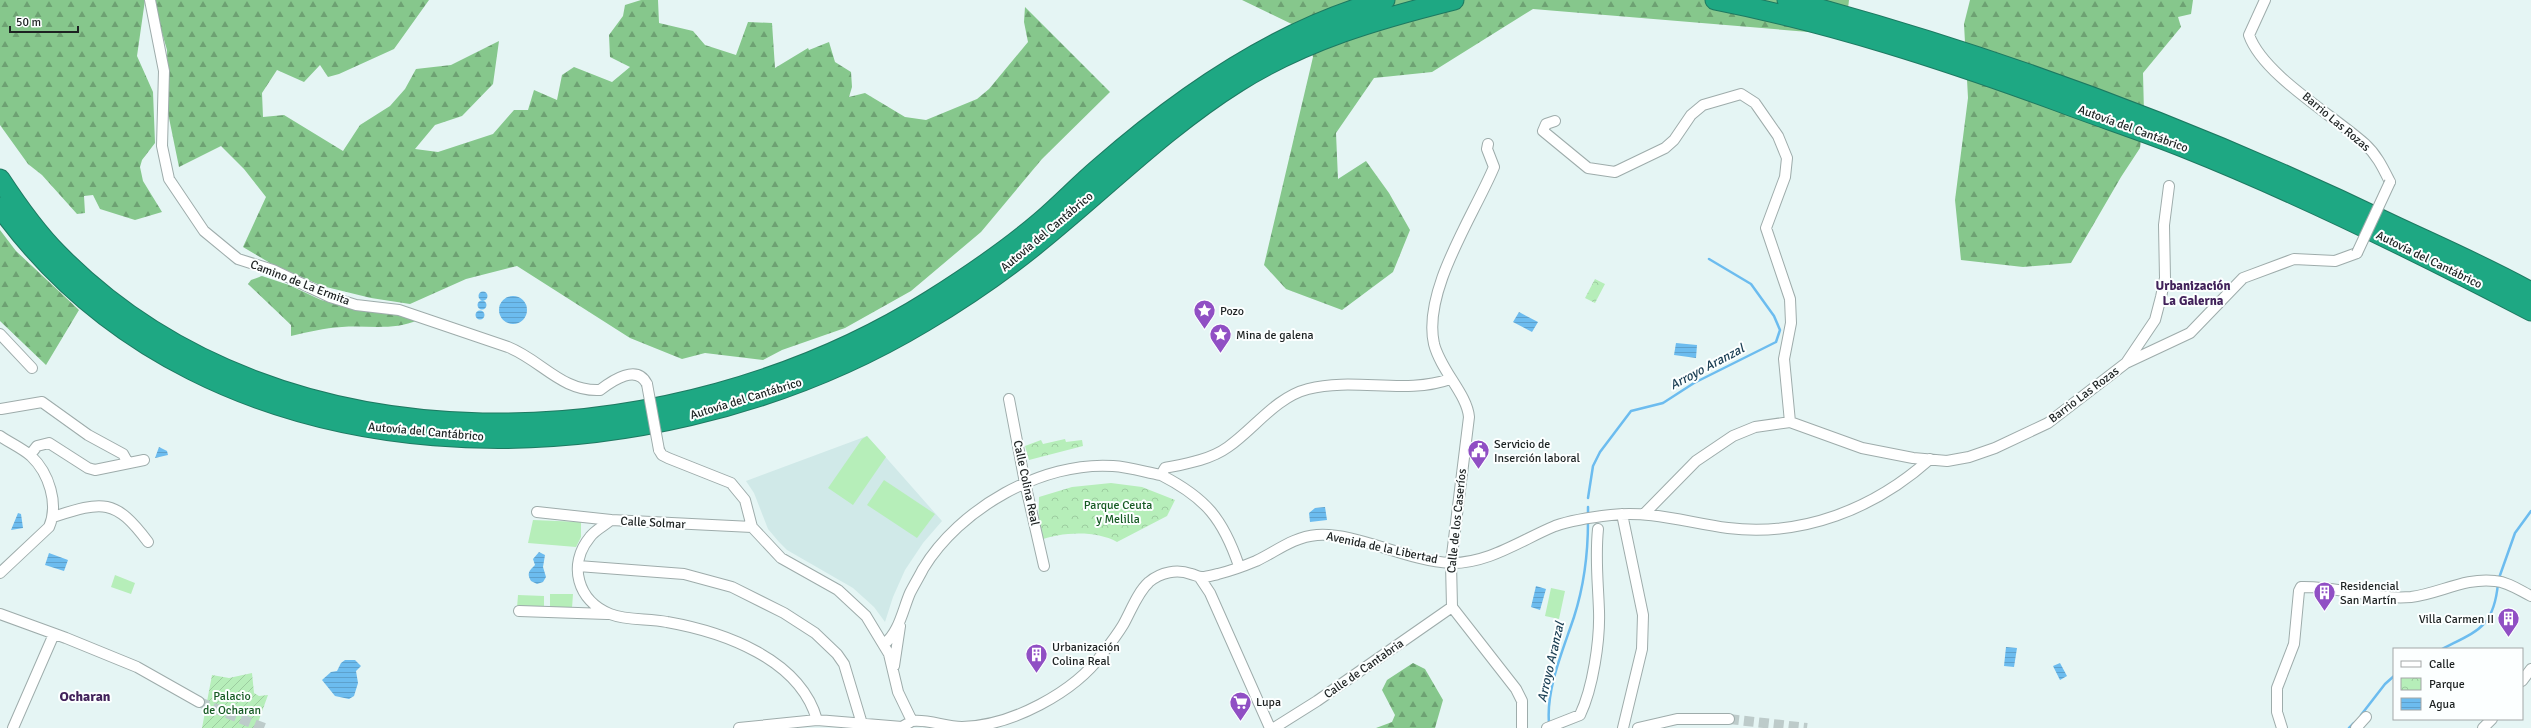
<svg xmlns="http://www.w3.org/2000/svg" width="2531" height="728" viewBox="0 0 2531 728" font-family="Signika,sans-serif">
<defs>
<pattern id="forest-firs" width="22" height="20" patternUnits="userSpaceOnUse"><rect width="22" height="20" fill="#86c78c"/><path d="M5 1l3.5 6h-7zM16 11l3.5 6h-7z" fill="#6da172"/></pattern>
<pattern id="park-crowns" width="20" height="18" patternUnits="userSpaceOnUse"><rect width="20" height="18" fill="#b6eeb9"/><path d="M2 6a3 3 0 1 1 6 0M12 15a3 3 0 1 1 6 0" fill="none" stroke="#9ccc9f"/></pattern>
<pattern id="garden-furrows" width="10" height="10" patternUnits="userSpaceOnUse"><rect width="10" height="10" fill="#b6eeb9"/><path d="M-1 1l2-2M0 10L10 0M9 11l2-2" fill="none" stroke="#9ccc9f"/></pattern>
<pattern id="water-rules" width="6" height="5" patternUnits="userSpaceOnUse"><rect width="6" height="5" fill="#6cbcef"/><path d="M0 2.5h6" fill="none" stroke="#5da1cd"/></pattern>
</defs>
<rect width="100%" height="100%" fill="#e5f5f4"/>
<path fill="#d0e9e8" d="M867 436 942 521 923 543 905 570 893 597 885 622 874 607 853 588 787 550 779 542 768 529 754 493 746 481Z"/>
<path fill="url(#forest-firs)" d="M0 0H145L137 56 153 92 155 143 142 160 140 167 143 181 162 212 135 220 100 209 93 195 84 196 85 213 77 214 42 175 28 164 0 125Z
M155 0H429L394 49 339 74 328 77 320 65 304 82 277 70 262 93 263 117 284 115 343 151 360 125 390 106 405 89 416 69 451 65 499 41 493 84 462 116 435 125 415 149 438 152 493 134 514 110H528L534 90 557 100 562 75 574 67 612 82 630 67 610 57 609 35 623 16 625 5 641 0H658L659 23 693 31 705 45 736 55 748 22 772 23 775 68 808 48 809 50 829 42 835 62 851 72 852 87 849 97 865 93 905 117 926 120 977 99 989 89 1028 42 1024 22 1025 7 1110 92 1042 159 981 232 911 291 845 328 782 350 763 360 705 353 682 359 630 338 517 266 466 279 410 304 371 298 322 286 270 263 243 247 266 197 244 169 221 146 179 167 168 113 167 50 154 5Z
M1242 0H1849L1845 35 1533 9 1432 72 1374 78 1336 133 1338 179 1366 161 1389 193 1410 230 1393 272 1342 310 1286 289 1264 265 1313 57 1309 42 1302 29Z
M1970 0H2193L2191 14 2178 17 2181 27 2143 73 2144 113 2140 148 2121 177 2071 263 2023 267 1961 260 1955 200 1968 98 1964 24Z
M0 230 16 251 79 310 46 365 0 321Z
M262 276 289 285 321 300 348 306 390 312 418 320C393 331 368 325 342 327 324 328 308 332 291 336V325L248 284 251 280Z
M1413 663 1425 669 1443 700 1435 728H1376L1392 722 1395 715 1382 690 1387 680Z"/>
<path fill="url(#park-crowns)" d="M1595 279 1605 284 1595 303 1585 298Z
M1065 439 1066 442 1082 440 1083 446 1029 460 1025 446 1041 440 1043 444Z
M1111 483 1142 487 1175 500 1167 516 1117 542C1095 530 1061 532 1038 541L1039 497 1072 487Z"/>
<path fill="url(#garden-furrows)" d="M252 673 254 693 259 696 268 695 256 728H202L212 675 229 678Z"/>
<path fill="#b6eeb9" d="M867 436 886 457 853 505 828 488 862 439Z
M884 480 935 514 917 538 867 505Z
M533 520 581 522V537L576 547 528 543Z
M115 575 135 583 131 594 111 587Z
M1551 588 1565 591 1559 619 1545 616Z
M550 594H573L572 608 550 607Z
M518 595 544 596V609L517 608Z"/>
<path fill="url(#water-rules)" d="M478.5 296a4.5 4.5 0 1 1 9 0a4.5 4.5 0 1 1-9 0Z
M499 310a14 14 0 1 1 28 0a14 14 0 1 1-28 0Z
M477.5 305a4.5 4.5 0 1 1 9 0a4.5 4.5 0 1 1-9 0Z
M475.5 315a4.5 4.5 0 1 1 9 0a4.5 4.5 0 1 1-9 0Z
M1519 312 1538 322 1532 332 1513 322Z
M1676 343 1697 345 1696 358 1674 355Z
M159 447 167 451 168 455 155 458Z
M1325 507 1327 520 1310 522 1309 513 1315 508Z
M18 513 21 514 23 528 11 530Z
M539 552 545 555 543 567 546 577 543 582 537 584 531 581C526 573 530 570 535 565L533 559Z
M49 553 68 560 64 571 45 565Z
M1536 586 1546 589 1540 610 1531 607Z
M2006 647 2017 648 2014 667 2004 666Z
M345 660H355L361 666 356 671 358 683 354 696 349 699 335 696 322 680 331 672 337 671 341 663Z
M2060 663 2067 676 2060 680 2053 666Z"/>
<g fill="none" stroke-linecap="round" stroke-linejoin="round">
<path stroke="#6cbcef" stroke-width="2.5" d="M1588 498 1593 466 1600 452 1631 411 1663 403 1694 383 1776 342 1780 330 1774 316 1751 284 1709 259
M1588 516V507
M2499 578 2515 533 2531 511
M2442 649C2477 631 2494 628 2498 583
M2361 715 2385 684 2394 676
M1549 723C1546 689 1563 650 1574 617 1584 586 1588 554 1588 521
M2349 728 2354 723"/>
<path stroke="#bdcbca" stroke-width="10" stroke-dasharray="10 5" stroke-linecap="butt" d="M199 702 264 728
M1729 719 1807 728"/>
<defs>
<path id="street" d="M150 0 164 71 162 146 169 179 204 231 238 259 273 270 330 297 356 305 399 310 508 347C541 360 562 392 600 390 613 380 637 364 647 384
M2265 0 2249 35C2263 75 2333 115 2365 144 2377 155 2383 168 2390 182
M1555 121 1546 124 1543 131 1588 168 1615 172 1665 148 1674 140 1691 115 1703 105 1741 94 1755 103 1778 136 1787 158 1785 177 1766 228 1790 299 1791 323 1784 359 1790 422
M1488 144 1487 149 1494 167C1474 215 1422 291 1434 344 1441 371 1467 394 1469 417L1451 563 1452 607 1516 689 1522 701V728
M0 334 32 368
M2126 363 2155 320 2161 297 2165 278 2164 225 2169 186
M1009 399 1025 483 1044 566
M1 409 42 402 88 435 123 454 128 463
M0 436C10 443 22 448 31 456 49 473 59 504 49 527L0 573
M659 450 662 455 668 458 731 483 745 500 752 527
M30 455 37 446 49 443 88 468 95 470 144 460
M1161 475C1206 498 1223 519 1239 566
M537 512 611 520
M1622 514 1643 615 1642 649 1623 728
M1644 514 1696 461 1733 436 1755 427 1790 422 1862 448 1913 458 1947 461 1969 457 1995 448 2048 423 2126 363 2190 333 2243 278 2294 259 2335 261 2357 253
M53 517C103 501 115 498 148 542
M578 566 684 574 732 587 784 613 815 633 837 654 844 664 862 724
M1200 578 1210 593 1270 728
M519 611 607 614
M0 614 66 638 137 667 199 702
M884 644C899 633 903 609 910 593 914 585 919 577 923 569 959 509 1042 461 1113 466 1129 467 1145 472 1161 475L1165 468C1185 464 1210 460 1228 447 1254 429 1276 397 1308 389 1354 377 1406 395 1450 379
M894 666 900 626
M2522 681 2531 669
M817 720C800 659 724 632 667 622 649 618 628 621 610 614 578 601 567 565 590 537 595 530 604 526 611 520L752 527 781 558 838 590 866 616 889 654 898 692 912 721
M912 721C929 719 945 727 962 727 1011 726 1074 693 1103 653 1110 644 1117 635 1123 625 1131 611 1137 593 1149 582 1161 572 1177 569 1191 574 1196 575 1197 577 1202 577 1207 577 1213 575 1218 574 1230 571 1244 566 1256 561 1277 551 1293 537 1317 535 1355 532 1408 561 1450 563 1488 564 1521 540 1555 526 1572 520 1593 517 1611 515 1651 510 1689 523 1728 528 1803 537 1874 509 1930 459
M13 728 54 634
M739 728 817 720 902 727 912 721
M1274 728 1317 701 1452 607
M1547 728 1580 715C1593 688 1600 640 1599 611 1598 581 1595 559 1598 529
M1638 728 1677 719H1729
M2282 728 2277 712V688L2294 644 2299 591 2301 587C2338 586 2374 600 2411 597 2438 594 2466 577 2495 581 2508 582 2519 590 2531 596
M2356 728 2366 717
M2483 728 2492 719"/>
<path id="highway" d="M1715 0C1832 23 1945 60 2057 101 2099 117 2143 131 2185 148 2303 195 2418 252 2531 311
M1787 0C1998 56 2201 132 2397 227 2442 248 2488 268 2531 292
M0 179C17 205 36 232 58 254 282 482 675 461 931 300 969 276 1006 251 1040 222 1061 204 1079 185 1099 168 1180 97 1280 28 1385 0
M0 207C207 495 642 491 924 322 961 300 998 275 1033 247 1102 192 1163 129 1238 82 1305 40 1378 19 1454 0"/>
</defs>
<use href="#street" stroke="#9eacab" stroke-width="12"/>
<use href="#highway" stroke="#1e7961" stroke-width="21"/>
<use href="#street" stroke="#fff" stroke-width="10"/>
<use href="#highway" stroke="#1ea883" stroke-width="19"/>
<defs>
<path id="street-bridge" d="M2357 253 2390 182
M647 384 659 450"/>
</defs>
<use href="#street-bridge" stroke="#9eacab" stroke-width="12" stroke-linecap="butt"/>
<use href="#street-bridge" stroke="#fff" stroke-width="10"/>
</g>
<defs>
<symbol id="sight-pin" viewBox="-11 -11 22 30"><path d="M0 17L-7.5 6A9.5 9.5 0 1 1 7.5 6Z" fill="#904fc4" stroke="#fcffff"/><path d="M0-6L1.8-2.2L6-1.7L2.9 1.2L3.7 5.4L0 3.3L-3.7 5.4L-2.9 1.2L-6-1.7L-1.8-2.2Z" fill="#fff"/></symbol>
<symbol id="civic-pin" viewBox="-11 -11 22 30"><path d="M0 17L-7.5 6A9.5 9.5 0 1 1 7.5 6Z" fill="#904fc4" stroke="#fcffff"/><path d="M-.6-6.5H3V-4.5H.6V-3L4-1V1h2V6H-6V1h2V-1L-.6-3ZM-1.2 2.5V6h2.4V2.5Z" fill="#fff"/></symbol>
<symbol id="building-pin" viewBox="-11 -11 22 30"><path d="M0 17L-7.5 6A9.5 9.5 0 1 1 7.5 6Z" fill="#904fc4" stroke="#fcffff"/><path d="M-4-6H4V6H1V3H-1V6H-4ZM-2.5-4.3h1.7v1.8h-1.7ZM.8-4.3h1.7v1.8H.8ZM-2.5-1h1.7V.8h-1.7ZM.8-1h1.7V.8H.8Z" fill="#fff"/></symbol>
<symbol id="supermarket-pin" viewBox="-11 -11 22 30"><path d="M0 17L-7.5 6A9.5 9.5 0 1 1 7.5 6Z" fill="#904fc4" stroke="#fcffff"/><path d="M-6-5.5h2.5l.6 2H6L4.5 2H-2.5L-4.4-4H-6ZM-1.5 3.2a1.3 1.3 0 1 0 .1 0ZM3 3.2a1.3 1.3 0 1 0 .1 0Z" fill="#fff"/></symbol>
</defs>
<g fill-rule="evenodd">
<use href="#sight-pin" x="1192" y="298" width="25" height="34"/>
<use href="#sight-pin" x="1208" y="322" width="25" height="34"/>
<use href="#civic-pin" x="1466" y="438" width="25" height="34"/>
<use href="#building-pin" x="2312" y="580" width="25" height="34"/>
<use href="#building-pin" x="2496" y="606" width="25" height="34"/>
<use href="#building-pin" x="1024" y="642" width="25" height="34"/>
<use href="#supermarket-pin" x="1228" y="690" width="25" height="34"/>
</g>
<g text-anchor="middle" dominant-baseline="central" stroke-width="4" stroke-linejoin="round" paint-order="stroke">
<g font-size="12" fill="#1d2222" stroke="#fcffff">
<text transform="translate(2336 122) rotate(40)">Barrio Las Rozas</text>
<text transform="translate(2133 129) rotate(20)">Autovía del Cantábrico</text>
<text transform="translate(1047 232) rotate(-40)">Autovía del Cantábrico</text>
<text transform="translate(2429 260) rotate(26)">Autovía del Cantábrico</text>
<text transform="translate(300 283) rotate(21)">Camino de La Ermita</text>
<text transform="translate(2084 395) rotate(-37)">Barrio Las Rozas</text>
<text transform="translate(746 399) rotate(-17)">Autovía del Cantábrico</text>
<text transform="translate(426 432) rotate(5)">Autovía del Cantábrico</text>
<text transform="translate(1026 483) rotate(78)">Calle Colina Real</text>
<text transform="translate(1457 521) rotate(-84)">Calle de los Caseríos</text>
<text transform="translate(653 523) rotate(3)">Calle Solmar</text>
<text transform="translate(1382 548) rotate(12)">Avenida de la Libertad</text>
<text transform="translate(1364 669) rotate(-35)">Calle de Cantabria</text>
</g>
<g font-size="12" fill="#1d2222" stroke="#fcffff" text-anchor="start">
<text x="1220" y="311">Pozo</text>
<text x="1236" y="335">Mina de galena</text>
<text x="1494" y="444">Servicio de<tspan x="1494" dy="14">Inserción laboral</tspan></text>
<text x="2340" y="586">Residencial<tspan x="2340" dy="14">San Martín</tspan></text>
<text x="2494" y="619" text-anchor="end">Villa Carmen II</text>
<text x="1052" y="647">Urbanización<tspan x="1052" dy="14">Colina Real</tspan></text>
<text x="1256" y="702">Lupa</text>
</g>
<g font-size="12" fill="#165a23" stroke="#fcffff">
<text x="1118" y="505">Parque Ceuta<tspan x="1118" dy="14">y Melilla</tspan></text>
<text x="232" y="696">Palacio<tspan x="232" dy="14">de Ocharan</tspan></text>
</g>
<g font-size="13" font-weight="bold" fill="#41225a" stroke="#fcffff">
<text x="2193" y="286">Urbanización<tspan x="2193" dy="15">La Galerna</tspan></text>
</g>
<g font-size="13" font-style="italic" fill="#1d4055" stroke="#fcffff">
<text transform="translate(1707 367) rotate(-28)">Arroyo Aranzal</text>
<text transform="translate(1551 662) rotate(-77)">Arroyo Aranzal</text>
</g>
<g font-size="14" font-weight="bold" fill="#41225a" stroke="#fcffff">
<text x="85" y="696">Ocharan</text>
</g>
</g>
<rect x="2393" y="648" width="130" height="72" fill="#fcffff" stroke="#a3a7a7"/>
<rect x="2401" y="661" width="20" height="6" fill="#ffffff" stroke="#a3a7a7"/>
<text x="2429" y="668" font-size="12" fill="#1d2222">Calle</text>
<rect x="2401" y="678" width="20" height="12" fill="url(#park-crowns)" stroke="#a3a7a7"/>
<text x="2429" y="688" font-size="12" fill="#1d2222">Parque</text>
<rect x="2401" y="698" width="20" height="12" fill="url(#water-rules)" stroke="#a3a7a7"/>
<text x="2429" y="708" font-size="12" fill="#1d2222">Agua</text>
<path d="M10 26v6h68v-6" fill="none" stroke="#1d2222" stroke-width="2"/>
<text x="16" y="26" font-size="12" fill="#1d2222" stroke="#fcffff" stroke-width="3" paint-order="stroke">50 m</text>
</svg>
